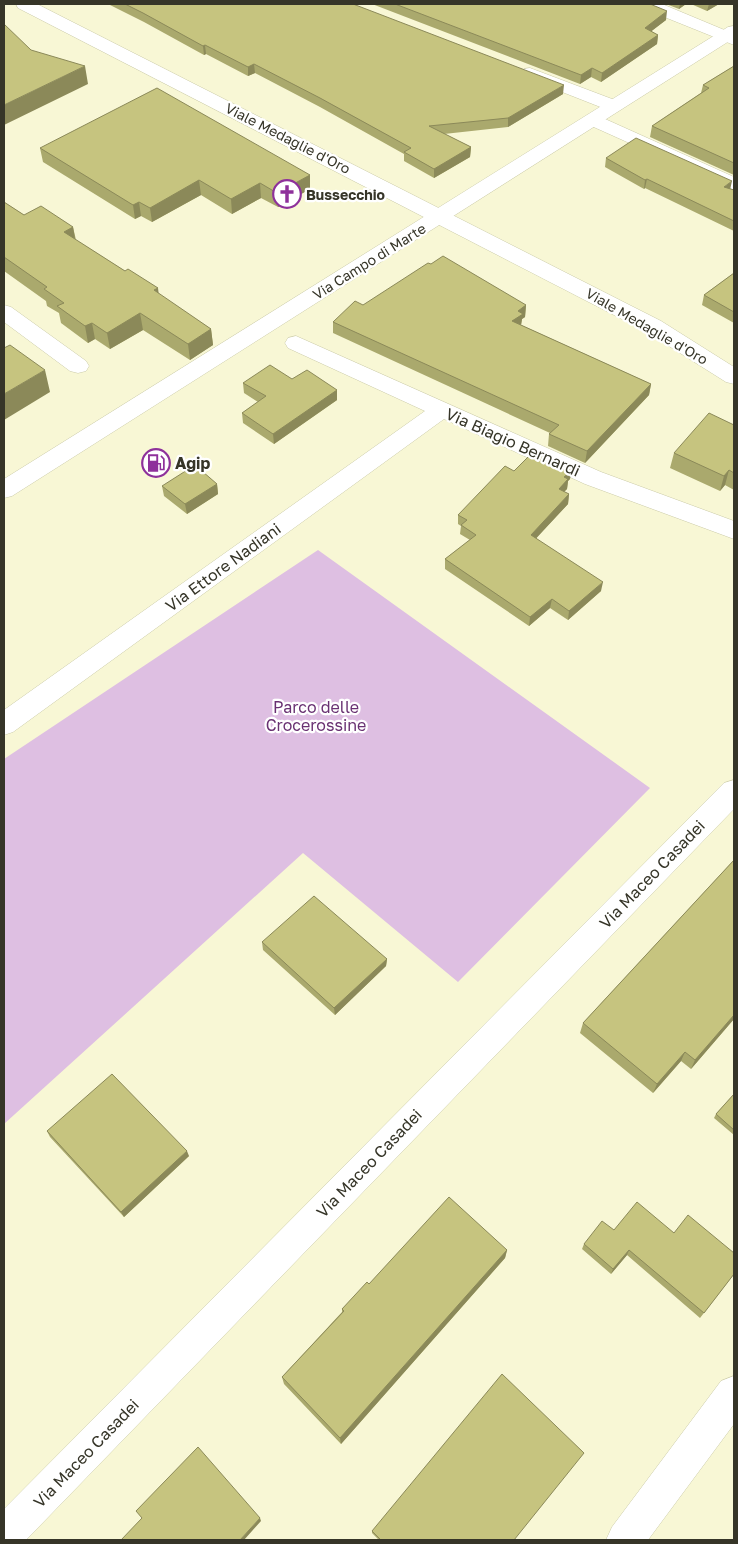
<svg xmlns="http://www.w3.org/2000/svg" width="738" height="1544" viewBox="0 0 738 1544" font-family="'Golos Text',sans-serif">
<rect width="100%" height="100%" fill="#f8f7d5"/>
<path fill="#debfe2" d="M318 550 650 788 458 982 303 853 4 1124V759Z"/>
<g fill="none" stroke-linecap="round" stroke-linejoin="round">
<defs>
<path id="minor" d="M640 4H662L734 34V45L642 8Z
M530 68 620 102 623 106 620 110 614 111 608 110 524 77 521 73 524 69Z
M594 114 734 177V190L587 124 585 120 587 116Z
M4 305 11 307 86 361 89 366 86 371 78 373 70 371 4 322Z
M296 336 601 472 734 521V539L585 484 444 419 13 732 4 735V710L425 411 288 348 285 343 288 338Z
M734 780V809L26 1540H4V1509L724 783Z
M734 1376V1424L648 1540H606L612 1527 721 1381Z"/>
<path id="tertiary" d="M16 4H37L661 321 734 367V384L726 382 645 331 18 8Z"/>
<path id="secondary" d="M734 26V38L12 496 4 498V479L728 27Z"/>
</defs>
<use href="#minor" stroke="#cbcba9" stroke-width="1"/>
<use href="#tertiary" stroke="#cbcba9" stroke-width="1"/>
<use href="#secondary" stroke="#cbcba9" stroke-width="1"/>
<use href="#minor" fill="#fff" fill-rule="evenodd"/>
<use href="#tertiary" fill="#fff" fill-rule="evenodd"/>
<use href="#secondary" fill="#fff" fill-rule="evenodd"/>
</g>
<path fill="#aaa96d" d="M108 4H353L563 94 508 127 444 134 471 147 470 157 434 178 404 161V154L320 107 255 73 248 76 206 54 204 55 144 22Z
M372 4H650L666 20 651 31 658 35 657 44 601 82 591 77 580 84Z
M666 4H686L679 9Z
M691 4H719L707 11Z
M734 66V175L650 137 652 126 701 93 703 85Z
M40 148 310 175V189L278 207 261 198 232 214 201 195 152 222 141 216 135 219 43 162Z
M606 158 734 190V231L645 188 644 189 605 167Z
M4 202 24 215 73 227 76 240 125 271 158 288V294L211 329 213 345 190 360 143 330 110 349 95 339 88 343 61 323 59 313 47 306 46 301 4 271Z
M734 273V323L702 305 704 295Z
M363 305H526L525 317 522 319 521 325 651 384 649 395 585 463 548 446 549 434 550 433 333 333V322Z
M292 379 337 390V400L274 444 243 423 242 413 258 402 244 393 243 383Z
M734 425V490L725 485 720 491 670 468 674 453Z
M514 471 570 479 568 481 567 489 564 492 569 494 568 504 536 538 601 591 568 620 550 608 529 626 445 569V559L470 540 460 534 461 526 458 524V515Z
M217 484 218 494 187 514 164 496 162 486Z
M734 860V1019L691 1069 681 1061 653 1093 580 1033 583 1023Z
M262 942 387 959 386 966 335 1015 263 950Z
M734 1094V1135L714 1118 716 1114Z
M47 1131 189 1156 124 1217 50 1137Z
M614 1230 674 1233 734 1274 700 1318 627 1255 611 1274 582 1249 584 1244Z
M507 1250 505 1258 341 1444 284 1384 282 1377 342 1312V1309L369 1284Z
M372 1531 514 1540H379L372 1533Z"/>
<path fill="#8b8959" d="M680 4H686L679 9Z
M709 4H719L707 11Z
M667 11 666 20 644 37 645 28Z
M658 35 657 44 601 82 602 73Z
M205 45 206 54 204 55 203 46Z
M254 64 255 73 248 76V67Z
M85 66 88 84 4 125V105Z
M592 68 591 77 580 84 581 75Z
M564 85 563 94 508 127V118Z
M471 147 470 157 434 178V169Z
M310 175V189L278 207 277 193Z
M647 179 645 188 644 189 645 180Z
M199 180 201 195 152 222 150 208Z
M732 181 730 190 724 187Z
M260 183 261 198 232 214 231 199Z
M139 202 141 216 135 219 133 205Z
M73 227 76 244 64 232Z
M158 288 160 305 154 290Z
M526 305 525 317 522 319 521 325 512 321 518 311Z
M140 313 143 330 110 349 107 333Z
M92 323 95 339 88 343 85 326Z
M211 329 213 345 190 360 188 344Z
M45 370 50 392 4 420V394Z
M651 384 649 395 585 463 587 451Z
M337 390V400L274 444 273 434Z
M572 470 570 479 568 481 567 489 557 498 559 489 564 477Z
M729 470 725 485 720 491 724 476Z
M217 484 218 494 187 514 185 504Z
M569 494 568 504 530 545 531 535Z
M603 582 601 591 568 620 569 611Z
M552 599 550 608 529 626 530 617Z
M387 959 386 966 335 1015 334 1008Z
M734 1015V1019L691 1069 695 1060Z
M685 1052 681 1061 653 1093 657 1084Z
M187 1151 189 1156 124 1217 121 1212Z
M507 1250 505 1258 341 1444 340 1438Z
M629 1250 627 1255 611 1274 613 1269Z
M260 1518 261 1521 244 1540H240Z"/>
<path fill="#c6c47f" stroke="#8b8959" d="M125 4H353L564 85 508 118 429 126 471 147 434 169 404 152 411 148 320 98 254 64 248 67 205 45 203 46 143 13Z
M395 4H650L667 11 645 28 658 35 602 73 592 68 581 75Z
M4 24 31 50 85 66 4 105Z
M734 66V163L652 126 709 88 703 85Z
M157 88 310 175 277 193 260 183 231 199 199 180 150 208 139 202 133 205 40 148Z
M636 138 732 181 724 187 734 190V221L647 179 645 180 606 158Z
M4 202 24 215 41 206 73 227 64 232 125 271 128 269 158 288 154 290 211 329 188 344 140 313 107 333 92 323 85 326 57 306 64 303 44 289 47 287 4 257Z
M443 256 526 305 518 311 523 314 512 321 651 384 587 451 549 434 559 425 333 322 355 301 363 305 428 263 431 264Z
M734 273V312L704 295Z
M10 345 45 370 4 394V348Z
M270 365 292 379 307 370 337 390 273 434 242 413 266 396 243 383Z
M709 413 734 425V473L729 470 724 476 674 453Z
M533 452 572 470 564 477 568 479 559 489 569 494 531 535 603 582 569 611 552 599 530 617 445 559 476 535 461 525 467 520 458 515 505 466 514 471Z
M195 465 217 484 185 504 162 486Z
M734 860V1015L695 1060 685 1052 657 1084 583 1023Z
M314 896 387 959 334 1008 262 942Z
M112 1074 187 1151 121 1212 47 1131Z
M734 1094V1130L716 1114Z
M449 1197 507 1250 340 1438 282 1377 344 1311 342 1309 367 1282 369 1284Z
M637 1202 674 1233 688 1215 734 1253V1274L704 1313 629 1250 613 1269 584 1244 602 1221 614 1230Z
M502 1374 584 1453 514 1540H381L372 1531Z
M198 1447 260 1518 240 1540H121L142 1518 136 1511Z"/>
<defs>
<symbol id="church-ring" viewBox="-11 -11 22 22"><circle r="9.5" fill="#fff" stroke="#8e319b" stroke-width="1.5"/><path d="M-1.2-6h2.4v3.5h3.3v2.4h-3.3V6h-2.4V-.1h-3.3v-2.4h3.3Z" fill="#8e319b"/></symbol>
<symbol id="fuel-ring" viewBox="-11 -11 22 22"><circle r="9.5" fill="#fff" stroke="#8e319b" stroke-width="1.5"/><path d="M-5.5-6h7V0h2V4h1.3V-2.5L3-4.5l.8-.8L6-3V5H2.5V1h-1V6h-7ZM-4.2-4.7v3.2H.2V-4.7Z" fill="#8e319b"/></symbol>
</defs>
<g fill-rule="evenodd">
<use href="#church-ring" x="271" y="178" width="32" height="32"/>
<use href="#fuel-ring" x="140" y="447" width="32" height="32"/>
</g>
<g text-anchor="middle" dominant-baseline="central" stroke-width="4.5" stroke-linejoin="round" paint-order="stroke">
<g font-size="14" fill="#363528" stroke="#fff">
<text transform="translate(288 138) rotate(27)">Viale Medaglie d'Oro</text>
<text transform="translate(369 261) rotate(-32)">Via Campo di Marte</text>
<text transform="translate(647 326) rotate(30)">Viale Medaglie d'Oro</text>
</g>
<g font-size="14" font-weight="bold" fill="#363528" stroke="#fff" text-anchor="start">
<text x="306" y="194">Bussecchio</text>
</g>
<g font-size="16" fill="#363528" stroke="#fff">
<text transform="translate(513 442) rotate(24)">Via Biagio Bernardi</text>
<text transform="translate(223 567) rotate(-36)">Via Ettore Nadiani</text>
<text transform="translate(652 874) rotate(-46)">Via Maceo Casadei</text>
<text transform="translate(369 1163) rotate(-46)">Via Maceo Casadei</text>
<text transform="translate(86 1453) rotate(-46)">Via Maceo Casadei</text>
</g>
<g font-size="16" font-weight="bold" fill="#363528" stroke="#fff" text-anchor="start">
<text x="175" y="463">Agip</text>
</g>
<g font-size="16" fill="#693172" stroke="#fff">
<text x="316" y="707">Parco delle<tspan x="316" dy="18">Crocerossine</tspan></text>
</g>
</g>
<rect width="738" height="1544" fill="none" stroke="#363528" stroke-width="10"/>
</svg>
